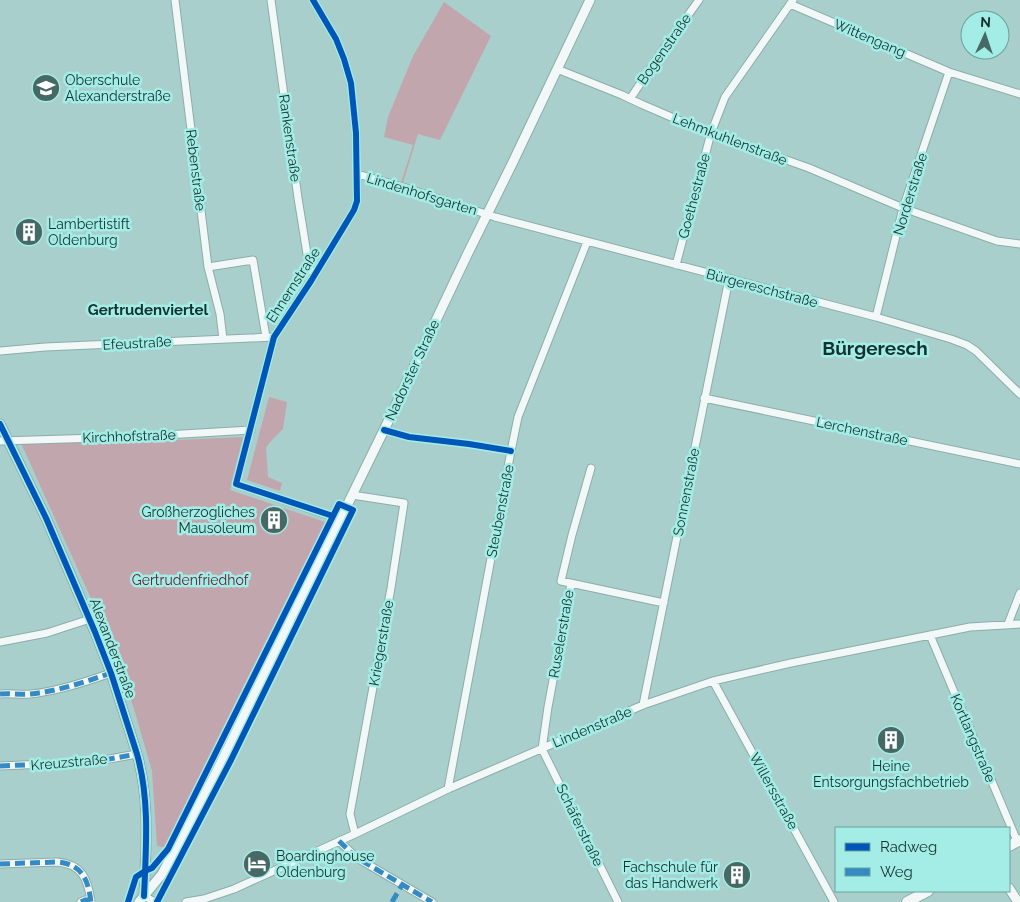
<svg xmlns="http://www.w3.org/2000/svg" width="1020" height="902" viewBox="0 0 1020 902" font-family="Raleway,sans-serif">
<rect width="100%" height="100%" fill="#a8cfcc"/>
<path fill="#c1a6ad" d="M444 2 491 36 440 140 418 134 402 186H400L413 145 384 137 388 117 413 56Z
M269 397 287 402 283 429 270 442 266 448 268 477 282 483 280 491 247 480Z
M243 437 230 490 328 523 167 848 157 846 152 771 134 709 106 632 21 443 132 442Z"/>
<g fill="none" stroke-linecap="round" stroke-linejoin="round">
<defs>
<path id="minor" d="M175 0 208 267 220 314 223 339
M271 0 298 198 308 260 310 269 315 275
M313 0 336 39 344 59 351 83 356 133 357 201 354 210 311 281 274 337 236 484 322 513 340 518
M790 4 949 72 1020 94
M557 69 622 95 641 104 699 129 809 168 903 208 997 241 1020 244
M630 99 662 51 699 0
M357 174 400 186 495 217 876 317 951 339 967 345 976 351 1020 394
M676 265 711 133 725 97 793 0
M208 267 253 260 266 337
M876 317 903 208 949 72
M0 351 45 347 274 337
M704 398 1020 464
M0 441 131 437 251 430
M591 468 572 535 561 581 664 603
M352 495 404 503 391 588 350 814 355 834
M571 584 548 707 542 749 618 902
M1008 624 1020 593
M930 635 1017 841
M0 642 47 633 90 619
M713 681 834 902
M0 694C10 693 21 695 31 694 58 691 85 682 111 673
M643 705 729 279
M0 766 67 763 104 760 137 754
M448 789 511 451 518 417 587 242
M339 841 357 858 432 902
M0 864 57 862C82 864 88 879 91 902
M144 896 155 902
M81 902 85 900H91
M186 902 204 899 234 889 355 834 448 789 643 705 713 681 791 663 970 627 1020 624"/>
<path id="tertiary" d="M0 424 46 518 95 632 111 673 137 754C150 800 146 849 144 897
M1009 888 1018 902
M139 902 162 874 216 773 384 430 467 255 512 164 590 0"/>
<path id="secondary" d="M1009 846 1020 840
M907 902 928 891"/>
</defs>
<use href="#minor" stroke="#8dadaa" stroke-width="9"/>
<use href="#tertiary" stroke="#8dadaa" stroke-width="11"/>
<use href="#secondary" stroke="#8dadaa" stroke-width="12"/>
<use href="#minor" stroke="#f2f8f7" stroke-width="7"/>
<use href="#tertiary" stroke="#f2f8f7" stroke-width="9"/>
<use href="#secondary" stroke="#f2f8f7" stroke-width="10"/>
<path stroke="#348bc4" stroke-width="5" stroke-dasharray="10 5" stroke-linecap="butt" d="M0 694C10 693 21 695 31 694 58 691 85 682 111 673
M0 766 67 763 104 760 137 754
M339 841 357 858 432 902
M0 864 57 862C82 864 88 879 91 902
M81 902 85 900H91
M392 902 402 885"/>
<defs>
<path id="cycleway" d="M313 0 336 39 344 59 351 83 356 133 357 201 354 210 311 281 274 337 236 484 333 516
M0 424 46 518 95 632 111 673 137 754C150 800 146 848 144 896
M384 430 409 437 469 444 511 451
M128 902 136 877 145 871 152 868 168 849 339 504 353 510 231 760 157 902"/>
</defs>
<use href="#cycleway" stroke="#a4ede6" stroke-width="9"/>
<use href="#cycleway" stroke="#0057b8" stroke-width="6"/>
</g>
<defs>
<symbol id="school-disc" viewBox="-11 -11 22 22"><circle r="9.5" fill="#476966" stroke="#a4ede6"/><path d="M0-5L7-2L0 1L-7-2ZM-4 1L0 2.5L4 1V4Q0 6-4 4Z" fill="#fff"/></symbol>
<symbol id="building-disc" viewBox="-11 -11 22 22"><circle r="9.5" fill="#476966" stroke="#a4ede6"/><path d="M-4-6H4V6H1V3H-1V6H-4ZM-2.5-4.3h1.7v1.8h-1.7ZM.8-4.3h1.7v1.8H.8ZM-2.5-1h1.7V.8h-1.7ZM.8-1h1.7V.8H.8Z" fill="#fff"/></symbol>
<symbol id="hotel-disc" viewBox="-11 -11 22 22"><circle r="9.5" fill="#476966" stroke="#a4ede6"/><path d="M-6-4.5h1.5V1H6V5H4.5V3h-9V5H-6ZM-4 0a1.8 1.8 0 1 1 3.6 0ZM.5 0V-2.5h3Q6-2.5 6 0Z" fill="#fff"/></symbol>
</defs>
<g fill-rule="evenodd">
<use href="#school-disc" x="30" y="72" width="32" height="32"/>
<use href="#building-disc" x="13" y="216" width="32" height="32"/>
<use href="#building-disc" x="258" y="504" width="32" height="32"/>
<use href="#building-disc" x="875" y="724" width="32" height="32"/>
<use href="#hotel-disc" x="241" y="848" width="32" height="32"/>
<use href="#building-disc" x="721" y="859" width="32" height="32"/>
</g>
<g text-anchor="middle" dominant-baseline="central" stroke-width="5" stroke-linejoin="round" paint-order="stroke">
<g font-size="14" fill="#13322f" stroke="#a4ede6">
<text transform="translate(870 38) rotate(23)">Wittengang</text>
<text transform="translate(664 49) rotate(-55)">Bogenstraße</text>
<text transform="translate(290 138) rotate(82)">Rankenstraße</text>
<text transform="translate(730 139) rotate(21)">Lehmkuhlenstraße</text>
<text transform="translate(196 170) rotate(83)">Rebenstraße</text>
<text transform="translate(422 194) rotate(17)">Lindenhofsgarten</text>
<text transform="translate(910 194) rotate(-73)">Norderstraße</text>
<text transform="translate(694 196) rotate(-75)">Goethestraße</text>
<text transform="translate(293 285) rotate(-57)">Ehnernstraße</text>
<text transform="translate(762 288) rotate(15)">Bürgereschstraße</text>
<text transform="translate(137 343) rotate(-3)">Efeustraße</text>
<text transform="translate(412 370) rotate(-65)">Nadorster Straße</text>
<text transform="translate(862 431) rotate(12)">Lerchenstraße</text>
<text transform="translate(129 436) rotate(-2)">Kirchhofstraße</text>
<text transform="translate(686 492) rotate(-79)">Sonnenstraße</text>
<text transform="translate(500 511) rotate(-79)">Steubenstraße</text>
<text transform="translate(561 634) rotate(-80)">Ruselerstraße</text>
<text transform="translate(381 643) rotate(-80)">Kriegerstraße</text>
<text transform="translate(113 648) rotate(69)">Alexanderstraße</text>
<text transform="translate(592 727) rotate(-23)">Lindenstraße</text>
<text transform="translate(973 738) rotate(67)">Kortlangstraße</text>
<text transform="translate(69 762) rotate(-5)">Kreuzstraße</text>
<text transform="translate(774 791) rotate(61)">Willersstraße</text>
<text transform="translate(580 825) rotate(64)">Schäferstraße</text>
</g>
<g font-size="14" fill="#13322f" stroke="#a4ede6" text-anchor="start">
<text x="65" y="80">Oberschule<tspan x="65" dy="16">Alexanderstraße</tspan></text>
<text x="48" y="224">Lambertistift<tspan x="48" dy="16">Oldenburg</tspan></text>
<text x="255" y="512" text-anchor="end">Großherzogliches<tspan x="255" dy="16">Mausoleum</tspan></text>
<text x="891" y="766" text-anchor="middle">Heine<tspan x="891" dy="16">Entsorgungsfachbetrieb</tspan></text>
<text x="276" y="856">Boardinghouse<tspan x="276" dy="16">Oldenburg</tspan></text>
<text x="718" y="867" text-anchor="end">Fachschule für<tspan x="718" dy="16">das Handwerk</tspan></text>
</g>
<g font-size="14" fill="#65182e" stroke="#a4ede6">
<text x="190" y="580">Gertrudenfriedhof</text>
</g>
<g font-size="15" font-weight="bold" fill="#13322f" stroke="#a4ede6">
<text x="148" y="310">Gertrudenviertel</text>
</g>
<g font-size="19" font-weight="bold" fill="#13322f" stroke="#a4ede6">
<text x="875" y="348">Bürgeresch</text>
</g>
</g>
<rect x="835" y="827" width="175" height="65" fill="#a4ede6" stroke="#6aa29d"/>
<rect x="845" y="843" width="25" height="8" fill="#0057b8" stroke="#6aa29d"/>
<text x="880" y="852" font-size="15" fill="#13322f">Radweg</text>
<rect x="845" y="868" width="25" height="8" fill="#348bc4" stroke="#6aa29d"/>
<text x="880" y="877" font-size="15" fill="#13322f">Weg</text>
<g transform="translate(985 35) rotate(3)"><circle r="24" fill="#a4ede6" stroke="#6aa29d"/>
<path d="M0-4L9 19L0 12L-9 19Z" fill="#476966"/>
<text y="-8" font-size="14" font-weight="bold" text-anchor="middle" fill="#13322f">N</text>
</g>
</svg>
